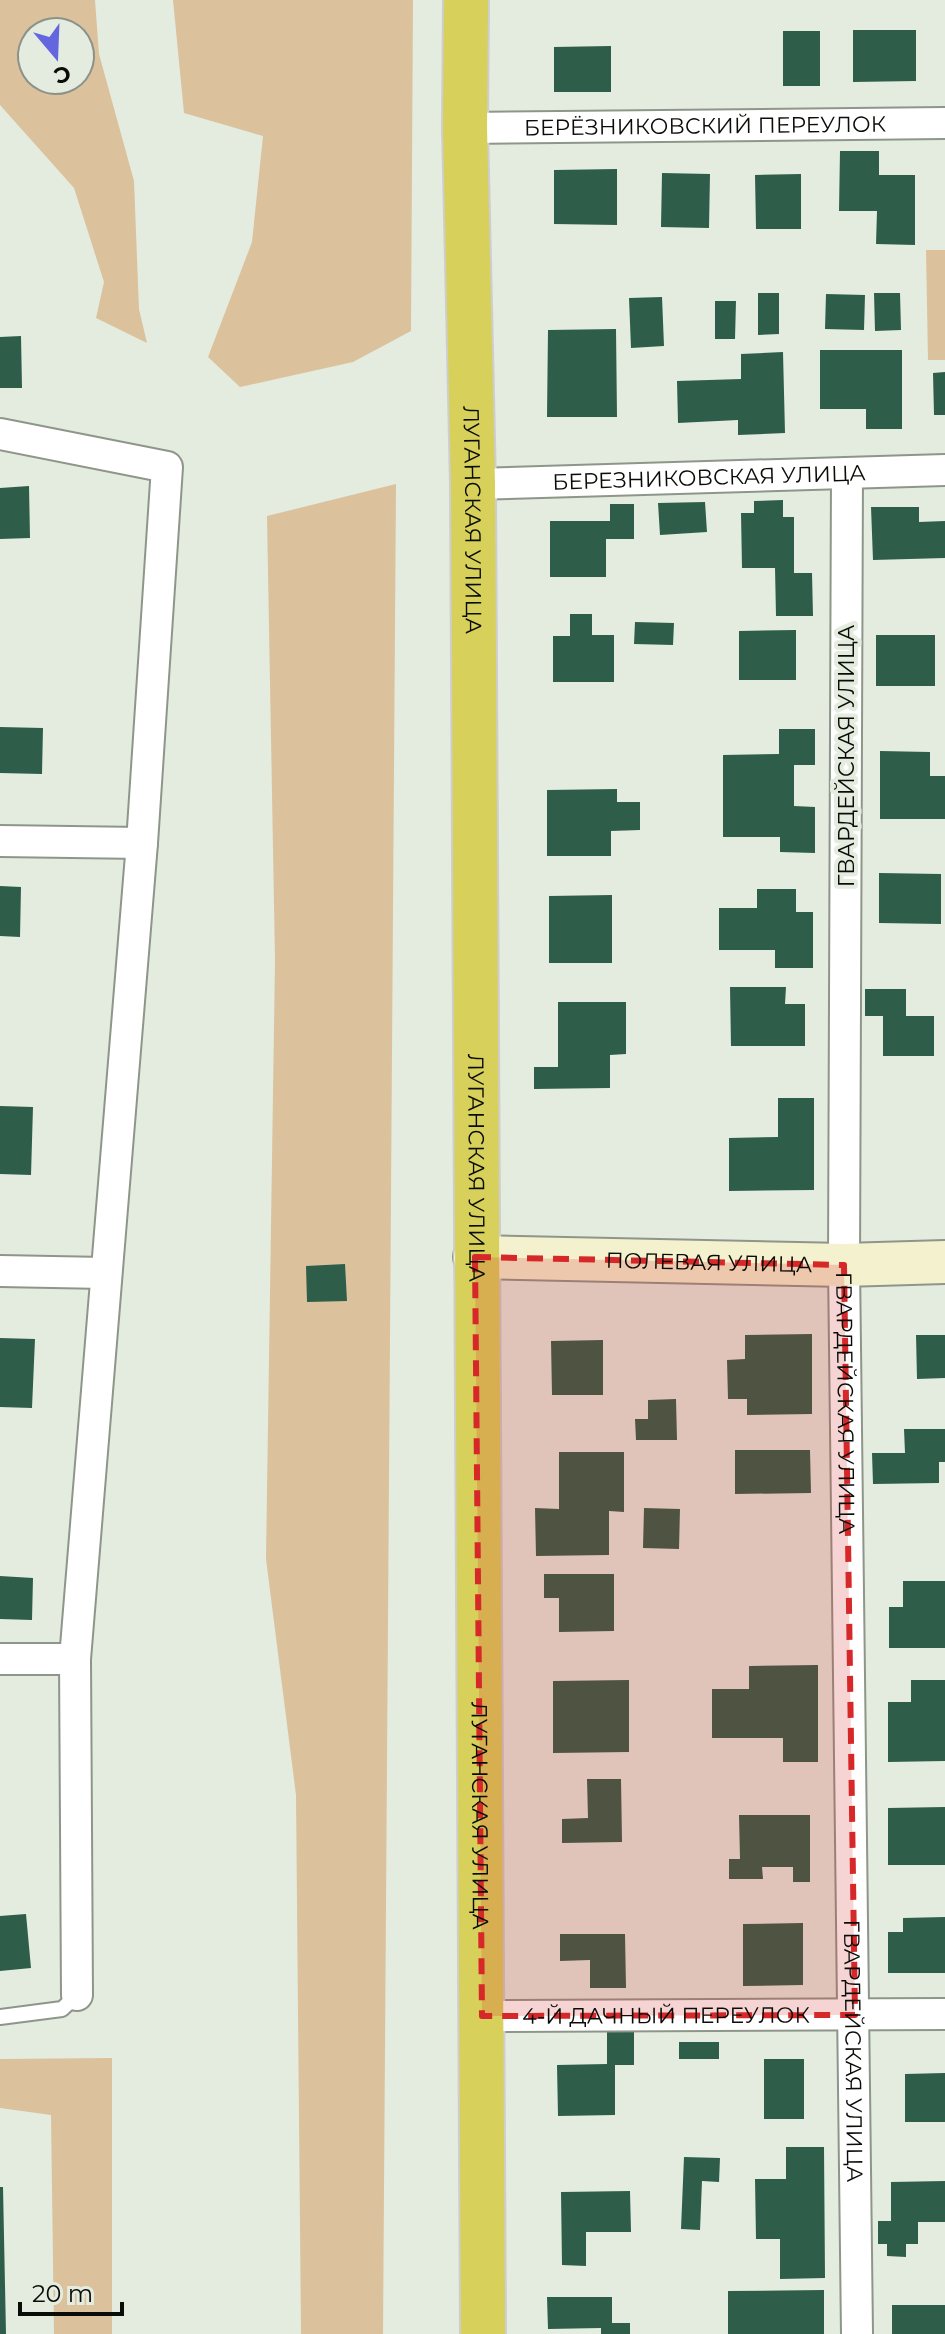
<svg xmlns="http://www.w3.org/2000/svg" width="945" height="2334" viewBox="0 0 945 2334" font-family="Montserrat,sans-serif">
<rect width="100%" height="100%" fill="#e3ecdf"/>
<path fill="#dbc29d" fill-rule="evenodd" d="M0 0H95L99 54 134 181 139 309 147 343 96 318 104 282 74 188 0 105ZM32 32H80V80H32Z
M173 0H413L411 331 353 362 240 387 208 357 252 242 263 136 184 113Z
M926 250H945V360H928Z
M396 484 383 2334H301L296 1795 266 1559 275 960 267 516Z
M112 2058V2334H54L51 2115 0 2108V2059Z"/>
<path fill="#2e5e49" d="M853 30H916V81L853 82Z
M783 31H820V86H783Z
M611 46V92H554V47Z
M840 151H879V175H915V245L876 244 877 211H839Z
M617 169V225L554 224V170Z
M662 173 710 174 709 228 661 227Z
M801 174V229H756L755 175Z
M758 293H779V334L758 335Z
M874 293H900L901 330 875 331Z
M826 294 865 295 864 330 825 329Z
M662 297 664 346 631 348 629 298Z
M715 301H736L735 339H715Z
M616 329 617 417H547L548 330Z
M21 336 22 388H0V337Z
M820 350H902V429H866V409H820Z
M783 352 785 433 738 435V420L678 423 677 381 741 379V354Z
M945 372V415H934L933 373Z
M29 486 30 538 0 539V488Z
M783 500V517H794V573H812L813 616H776L775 568H742L741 513H754V501Z
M705 502 707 532 660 535 658 503Z
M610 504H634V539H606V577H550V521H610Z
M871 507H919V522L945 521V558L873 560Z
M570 614H592V635H614V682H553V636H570Z
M635 622 674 623 673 645 634 644Z
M796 630V680H739V631Z
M876 635H935V686H876Z
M0 727 43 728 42 774 0 773Z
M779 729H815V765H794V806L815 807V853L780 852V837H723V755L779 754Z
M880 751 930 752V776H945V819H880Z
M617 789V802H640V830L611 831V856H547V790Z
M879 873 941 874V924L879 923Z
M0 886 21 887 20 937 0 936Z
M757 889H796V912H813V968H775V950H719V908H757Z
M612 895V963H549V896Z
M730 987H786L785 1004H805V1046H731Z
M865 989H906V1016H934V1056H883V1016H865Z
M558 1002H626V1054L610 1055V1088L534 1089V1067H558Z
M778 1098H814V1190L729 1191V1138L778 1137Z
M0 1106 33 1107 31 1175 0 1174Z
M345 1264 347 1301 307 1302 306 1266Z
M812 1334V1414L747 1415V1399H728L727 1360 745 1359V1335Z
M916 1335H945V1378L917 1379Z
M0 1338 35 1339 32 1408 0 1407Z
M603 1340V1395H552L551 1341Z
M676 1399 677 1440H636L635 1419H648V1400Z
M904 1429H945V1462H939V1483L873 1484 872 1453H905Z
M735 1450H810L811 1493 735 1494Z
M559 1452H624V1512L609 1511V1555L536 1556 535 1508 559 1509Z
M644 1508 680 1509 679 1549 643 1548Z
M544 1574H614V1631L559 1632V1598H544Z
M0 1576 33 1578 32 1620 0 1619Z
M903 1581H945V1648H889V1607H903Z
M818 1665V1762H783V1738H712V1689H749V1666Z
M629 1680V1752L553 1753V1681Z
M911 1680H945V1761L888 1762V1702H911Z
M587 1779H621L622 1842 562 1843V1819L588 1818Z
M945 1807V1865H888V1808Z
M739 1815H810V1882H793V1867H762L763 1879H729V1859H740Z
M26 1914 31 1968 0 1971V1916Z
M945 1917V1973H888V1932H903V1918Z
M803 1923V1985L743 1986V1924Z
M560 1934H625L626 1988H590V1960L560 1961Z
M607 2031H634V2065H615V2115L558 2116 557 2065 607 2064Z
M679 2042H719V2059H679Z
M764 2059H804V2119H764Z
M945 2073V2122H905V2074Z
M786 2147H824L825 2278 780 2279V2239H756L755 2179H786Z
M684 2157 720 2158 719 2182 702 2181 700 2230 681 2229Z
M945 2181V2222H918V2244H906V2257L887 2256V2244H878V2221H891V2182Z
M0 2187H3L6 2334H0Z
M630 2191 631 2232H586V2266L562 2265 561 2192Z
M824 2290V2334H728V2291Z
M547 2297H612V2323H630V2334H601V2328L548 2329Z
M892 2305H945V2334H892Z"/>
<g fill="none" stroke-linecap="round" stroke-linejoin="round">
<defs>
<path id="lane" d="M0 2017 62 2009 77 1995"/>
<g id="street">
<path id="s1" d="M465 128 945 123"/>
<path d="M0 434 167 467 142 843 75 1659 77 1995"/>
<path id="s2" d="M847 473 844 1265 857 2334"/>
<path id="s3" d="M473 484 945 470"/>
<path d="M0 841 142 843"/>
<path d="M0 1271 105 1273"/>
<path d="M0 1659H75"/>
<path id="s4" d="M482 2016 945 2014"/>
</g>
<g id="secondary">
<path id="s5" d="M475 1257 844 1265 945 1262"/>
</g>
<g id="highway">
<path id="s6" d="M466 0 465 128 473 484 483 2334"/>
</g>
</defs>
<use href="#lane" stroke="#8e968a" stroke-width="18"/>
<use href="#street" stroke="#8e968a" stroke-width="34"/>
<use href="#secondary" stroke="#8e968a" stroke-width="46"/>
<use href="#highway" stroke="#cecece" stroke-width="48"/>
<use href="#lane" stroke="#fff" stroke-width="14"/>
<use href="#street" stroke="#fff" stroke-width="30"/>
<use href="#secondary" stroke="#f3f1ce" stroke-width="42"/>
<use href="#highway" stroke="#d7d05b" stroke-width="44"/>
</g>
<path fill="#d62828" fill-opacity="0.2" stroke="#d62828" stroke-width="6" stroke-dasharray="16 10" stroke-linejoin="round" d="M475 1257 844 1265 855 2015 482 2016Z"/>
<g text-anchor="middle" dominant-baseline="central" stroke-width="8" stroke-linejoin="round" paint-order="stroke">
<g font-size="22" fill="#0a0c08" stroke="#e3ecdf">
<text stroke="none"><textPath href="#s1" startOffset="240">БЕРЁЗНИКОВСКИЙ ПЕРЕУЛОК</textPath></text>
<text stroke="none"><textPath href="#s3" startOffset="236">БЕРЕЗНИКОВСКАЯ УЛИЦА</textPath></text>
<text stroke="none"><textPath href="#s6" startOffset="520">ЛУГАНСКАЯ УЛИЦА</textPath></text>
<text transform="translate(846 756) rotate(-90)">ГВАРДЕЙСКАЯ УЛИЦА</text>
<text stroke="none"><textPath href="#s6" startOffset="1168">ЛУГАНСКАЯ УЛИЦА</textPath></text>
<text stroke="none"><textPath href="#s5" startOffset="234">ПОЛЕВАЯ УЛИЦА</textPath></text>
<text stroke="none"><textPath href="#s2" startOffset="930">ГВАРДЕЙСКАЯ УЛИЦА</textPath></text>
<text stroke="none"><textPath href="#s6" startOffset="1816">ЛУГАНСКАЯ УЛИЦА</textPath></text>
<text stroke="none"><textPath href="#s4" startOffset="184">4-Й ДАЧНЫЙ ПЕРЕУЛОК</textPath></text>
<text stroke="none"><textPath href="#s2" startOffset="1578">ГВАРДЕЙСКАЯ УЛИЦА</textPath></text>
</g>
</g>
<g transform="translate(56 56) rotate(161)"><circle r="38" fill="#e3ecdf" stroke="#8c9289" stroke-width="2"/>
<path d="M0-6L14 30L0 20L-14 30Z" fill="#6466df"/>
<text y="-12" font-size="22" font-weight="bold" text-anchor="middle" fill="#0a0c08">С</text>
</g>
<path d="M20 2302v12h102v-12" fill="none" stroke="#0a0c08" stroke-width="4"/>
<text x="32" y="2302" font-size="24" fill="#0a0c08" stroke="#e3ecdf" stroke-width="6" paint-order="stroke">20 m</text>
</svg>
